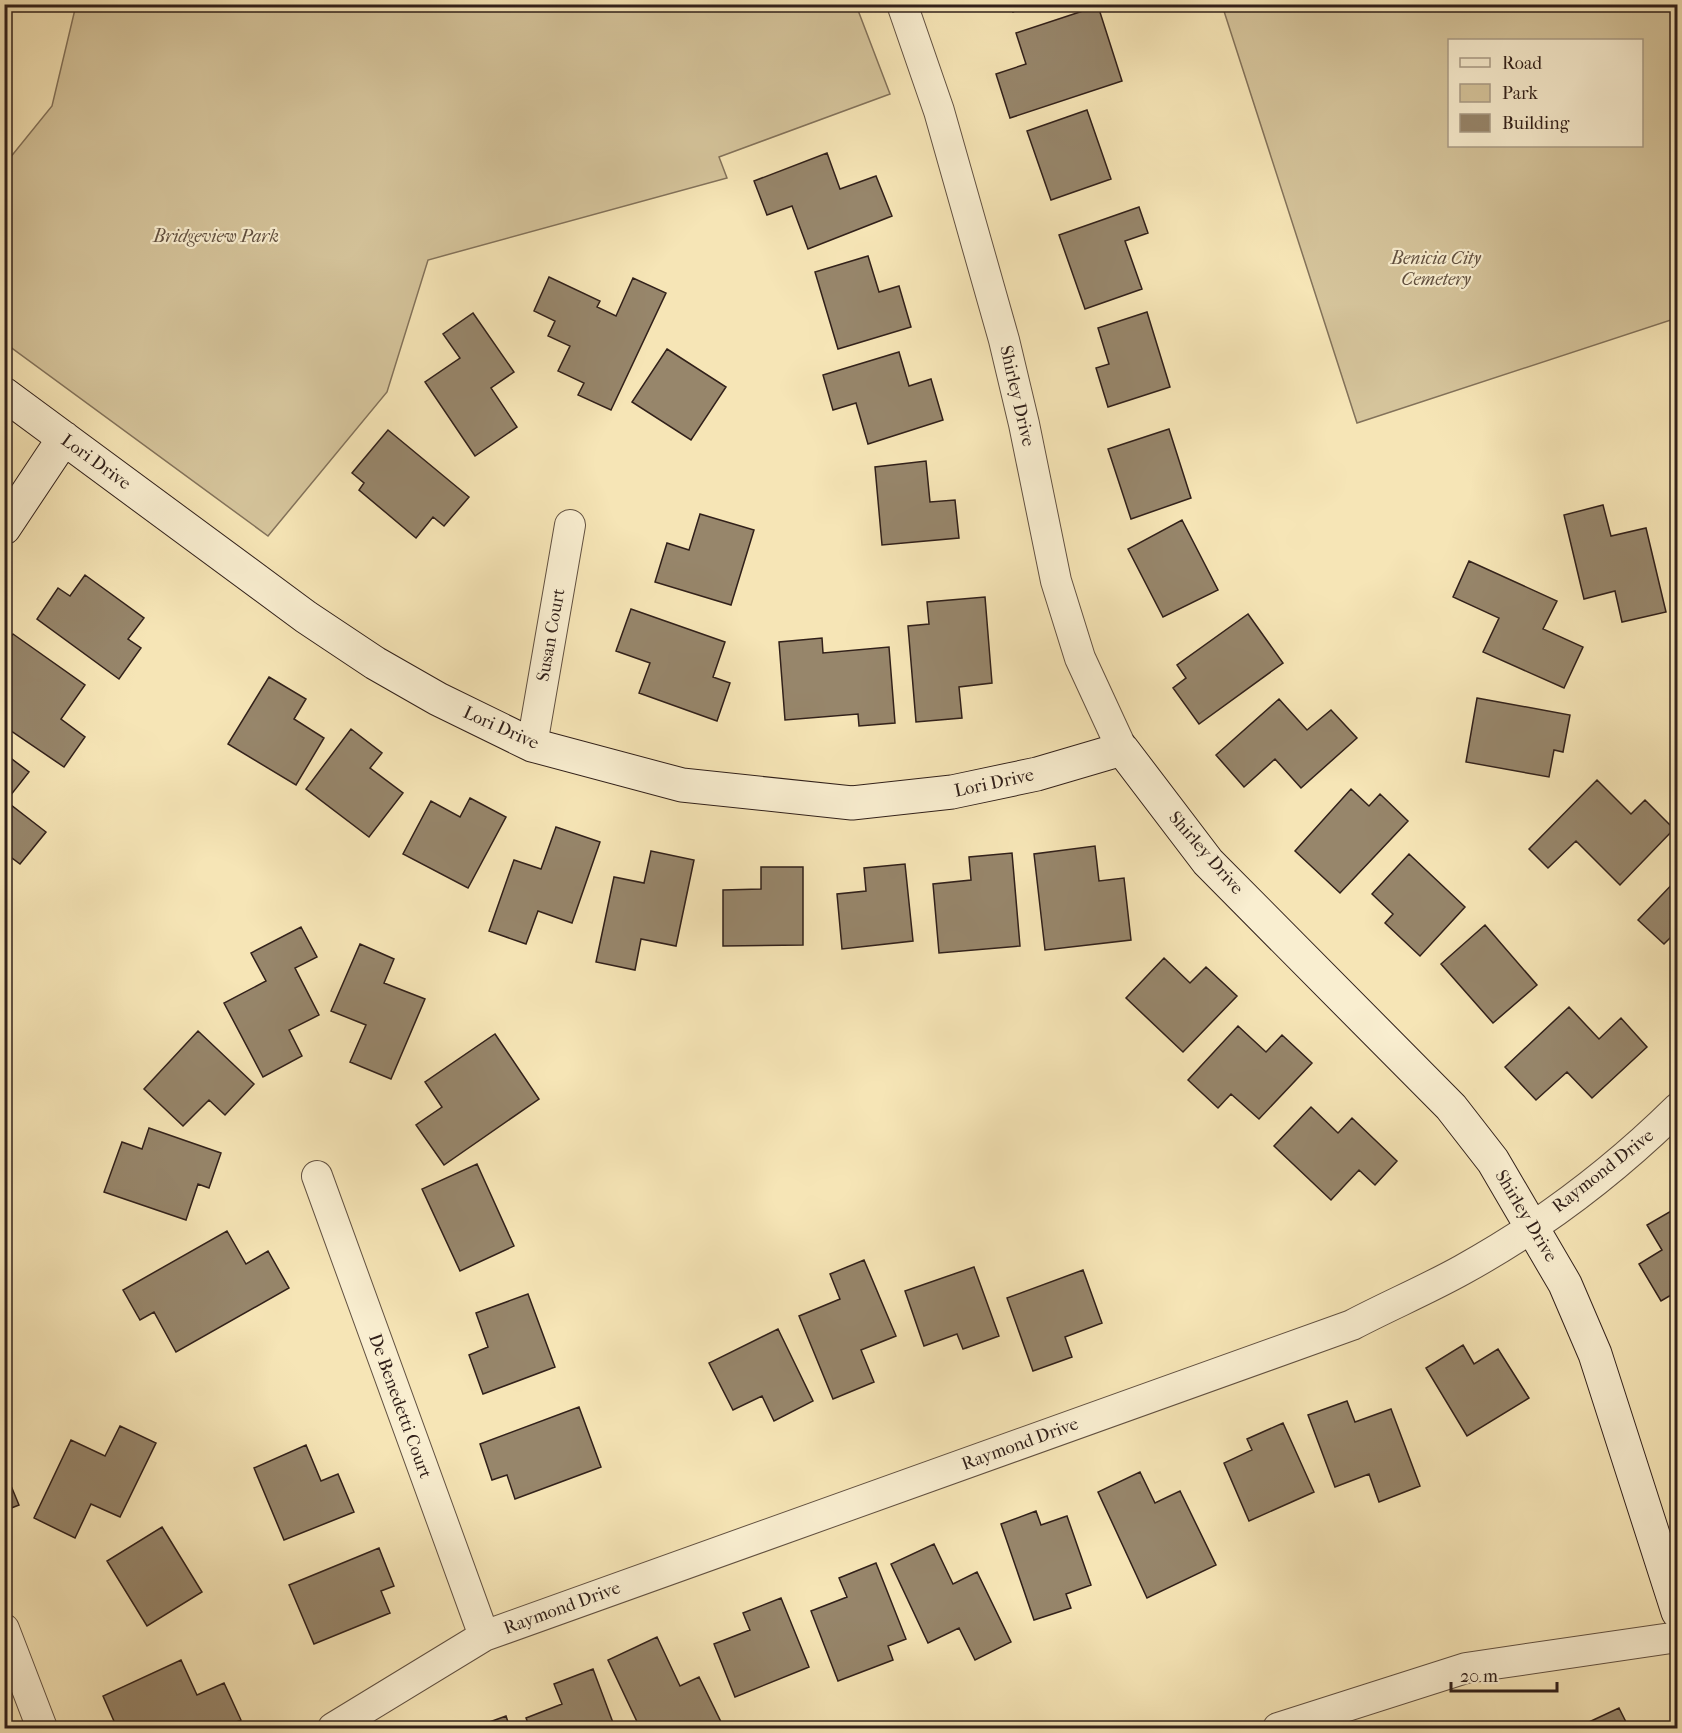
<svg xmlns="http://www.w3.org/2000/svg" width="1682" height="1733" viewBox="0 0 1682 1733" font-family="'IM FELL French Canon',serif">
<rect width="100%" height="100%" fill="#f6e5b6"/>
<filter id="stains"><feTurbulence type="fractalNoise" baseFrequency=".00333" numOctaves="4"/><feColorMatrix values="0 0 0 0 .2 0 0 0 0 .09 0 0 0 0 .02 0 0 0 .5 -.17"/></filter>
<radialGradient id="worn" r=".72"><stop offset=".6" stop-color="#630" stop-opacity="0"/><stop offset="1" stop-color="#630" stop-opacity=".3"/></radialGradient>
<path fill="#d5c49b" stroke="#83725a" stroke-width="1.5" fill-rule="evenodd" d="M76 5H856L890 94 719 157 727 178 428 260 387 392 268 536 5 343V164L52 106Z
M1222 5H1677V318L1357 423ZM1450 40H1642V146H1450Z"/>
<path fill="#97866b" stroke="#31201a" stroke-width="1.5" d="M1010 4H1031L1013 12Z
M1098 6 1122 81 1010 118 996 74 1026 64 1016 33Z
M1087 110 1111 179 1051 200 1027 131Z
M827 153 840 189 876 176 892 216 808 249 792 206 767 215 754 181Z
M1139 207 1148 233 1125 241 1142 289 1085 309 1059 235Z
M868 256 879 292 899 286 911 327 838 349 815 272Z
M549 277 600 301 597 307 616 316 633 278 666 293 611 410 578 395 584 383 558 371 570 346 548 336 555 321 534 311Z
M1147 312 1170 387 1108 407 1096 368 1109 364 1098 328Z
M473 313 514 372 491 388 517 427 475 456 425 382 460 358 443 334Z
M667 349 726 387 691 440 632 402Z
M899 352 909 386 931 379 943 420 868 444 856 403 833 410 823 375Z
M1169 429 1191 498 1131 519 1108 449Z
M388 430 469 497 444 526 433 517 416 538 359 490 364 483 352 473Z
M926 461 930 502 955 500 959 538 882 545 875 467Z
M1603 505 1611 536 1646 528 1666 612 1622 622 1615 591 1584 599 1564 515Z
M700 514 754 530 731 605 655 582 667 543 689 550Z
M1182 520 1218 590 1163 617 1128 549Z
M1469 561 1557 601 1543 629 1583 647 1564 688 1483 652 1499 618 1453 597Z
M85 575 144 618 128 639 141 648 119 679 37 619 58 588 70 596Z
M985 597 992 683 959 687 962 718 916 722 908 626 929 624 927 602Z
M631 609 725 642 713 677 730 683 717 721 639 693 650 663 616 651Z
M1248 614 1283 663 1199 724 1173 688 1186 678 1177 665Z
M13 634 85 685 61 719 85 737 64 767 4 726V698L11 688 4 683V645Z
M822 638 823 653 889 647 895 723 859 726 858 714 785 720 779 642Z
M269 677 306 699 294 719 324 738 296 785 228 744Z
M1477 698 1570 715 1563 752 1554 750 1549 777 1466 762Z
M1279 699 1307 730 1331 710 1357 738 1301 788 1275 759 1244 787 1216 755Z
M351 729 382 753 370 768 403 793 369 837 306 789Z
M4 753 29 772 6 801 46 832 20 864 4 852Z
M1597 780 1631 814 1645 800 1674 829 1620 885 1576 841 1548 868 1529 849Z
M1351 789 1369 806 1380 794 1408 821 1340 893 1295 851Z
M470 798 506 817 468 888 403 854 431 801 460 817Z
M556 827 600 842 572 923 538 911 526 944 489 931 514 860 541 869Z
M1095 846 1099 881 1124 878 1131 940 1045 950 1034 854Z
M651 851 694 860 676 946 641 939 635 970 596 962 614 877 644 883Z
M1012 853 1020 946 939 953 933 884 971 880 969 857Z
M1409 854 1465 907 1420 956 1385 923 1393 914 1372 894Z
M905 864 913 941 842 949 837 894 866 891 864 868Z
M761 867H803V945L723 946V890L761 889Z
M1678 878V940L1673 935 1664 944 1638 920Z
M1485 925 1537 985 1493 1023 1441 964Z
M301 927 317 957 295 968 319 1015 289 1030 302 1056 263 1077 224 1003 266 981 251 953Z
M360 944 394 959 384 983 425 999 391 1079 350 1062 366 1025 331 1011Z
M1164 958 1190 983 1206 967 1237 996 1183 1052 1126 998Z
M1569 1007 1599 1039 1621 1018 1647 1047 1592 1098 1567 1072 1536 1100 1505 1067Z
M1238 1026 1266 1052 1282 1035 1312 1063 1259 1119 1231 1094 1218 1108 1188 1080Z
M198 1031 254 1084 225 1115 209 1100 183 1126 144 1089Z
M495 1034 539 1099 444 1165 416 1125 442 1107 425 1082Z
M1311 1107 1338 1133 1352 1118 1397 1161 1375 1185 1359 1170 1331 1200 1274 1146Z
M149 1128 221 1153 209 1188 198 1184 186 1220 104 1192 122 1142 142 1149Z
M477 1164 514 1246 460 1271 422 1189Z
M1678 1207V1291L1661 1301 1639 1264 1662 1250 1647 1225Z
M227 1231 246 1264 268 1251 289 1288 176 1352 154 1312 140 1320 123 1290Z
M864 1260 896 1336 861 1350 874 1382 833 1399 799 1316 840 1299 830 1274Z
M974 1267 999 1336 963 1349 957 1334 924 1346 905 1291Z
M1083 1270 1102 1323 1065 1337 1072 1357 1033 1371 1007 1298Z
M528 1294 555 1367 483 1394 469 1355 488 1347 476 1313Z
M778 1329 813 1401 774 1421 762 1396 733 1410 709 1363Z
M1463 1345 1474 1364 1498 1349 1529 1398 1467 1436 1426 1368Z
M1347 1401 1355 1422 1391 1409 1420 1486 1379 1502 1369 1474 1335 1487 1308 1415Z
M579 1407 601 1467 515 1499 507 1475 492 1480 480 1444Z
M1283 1423 1314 1492 1249 1521 1224 1463 1252 1450 1247 1439Z
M120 1426 156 1443 120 1517 91 1504 75 1538 34 1518 71 1440 105 1456Z
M306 1445 321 1481 338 1474 354 1512 284 1540 254 1468Z
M4 1469 19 1505 4 1511Z
M1140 1472 1155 1503 1180 1491 1216 1565 1147 1598 1098 1492Z
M1036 1511 1041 1525 1067 1516 1091 1585 1066 1594 1071 1608 1034 1620 1001 1524Z
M162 1527 202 1592 147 1626 107 1561Z
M934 1544 953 1584 977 1572 1011 1642 975 1660 959 1628 928 1643 891 1564Z
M379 1548 394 1586 381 1591 390 1613 314 1644 289 1585Z
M876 1563 906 1639 888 1646 893 1660 838 1681 811 1611 847 1597 839 1578Z
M781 1598 809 1667 735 1697 714 1644 750 1630 743 1613Z
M657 1637 680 1686 699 1677 724 1728H678L677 1726 672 1728H640L608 1660Z
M181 1660 197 1695 224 1683 241 1720 222 1728H152L150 1725 141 1728H117L103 1696Z
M593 1669 615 1728H530L526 1718 562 1704 554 1684Z
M1619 1708 1629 1728H1576Z
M506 1716 510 1728H473Z"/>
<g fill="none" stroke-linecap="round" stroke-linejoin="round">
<defs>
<path id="street" d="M902 4 939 111 1004 340 1024 424 1056 581 1080 658 1122 749
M532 745 570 525
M317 1176 484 1636
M4 1629 42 1728
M333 1728 484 1636 1352 1325C1388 1306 1426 1290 1462 1270 1540 1227 1615 1170 1678 1108
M1278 1728 1466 1668 1678 1637"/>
<path id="secondary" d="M4 394 306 617 375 663 438 699 532 745 682 785 852 803 952 792 1037 774 1122 749 1208 862 1451 1107 1493 1161 1565 1284 1595 1354 1678 1612
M4 528 64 438"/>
</defs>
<use href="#street" stroke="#625141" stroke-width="32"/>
<use href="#secondary" stroke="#31201a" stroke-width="35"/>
<use href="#street" stroke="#f9eed0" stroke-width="30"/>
<use href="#secondary" stroke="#f9eed0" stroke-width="33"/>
</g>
<g text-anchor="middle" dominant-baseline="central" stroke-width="4.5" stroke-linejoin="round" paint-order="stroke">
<g font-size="18" font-style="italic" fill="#625141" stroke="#f9eed0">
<text x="216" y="236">Bridgeview Park</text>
<text x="1436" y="258">Benicia City<tspan x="1436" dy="21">Cemetery</tspan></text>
</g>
<g font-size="18" fill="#31201a" stroke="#f9eed0">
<text transform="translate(1017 396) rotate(77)">Shirley Drive</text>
<text transform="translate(96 462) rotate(36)">Lori Drive</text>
<text transform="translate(551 635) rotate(-80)">Susan Court</text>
<text transform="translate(501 728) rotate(24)">Lori Drive</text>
<text transform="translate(994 783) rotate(-12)">Lori Drive</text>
<text transform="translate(1206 853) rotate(49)">Shirley Drive</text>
<text transform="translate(1603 1171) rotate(-38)">Raymond Drive</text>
<text transform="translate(1526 1216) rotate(59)">Shirley Drive</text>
<text transform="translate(400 1406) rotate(70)">De Benedetti Court</text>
<text transform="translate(1020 1444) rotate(-20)">Raymond Drive</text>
<text transform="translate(562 1608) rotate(-20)">Raymond Drive</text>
</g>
</g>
<rect width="1682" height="1733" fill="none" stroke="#f6e5b6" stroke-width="24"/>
<rect x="6" y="6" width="1670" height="1721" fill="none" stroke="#31201a" stroke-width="3"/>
<rect x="12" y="12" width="1658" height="1709" fill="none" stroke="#31201a" stroke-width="1.5"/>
<rect x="1448" y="39" width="195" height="108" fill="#f9eed0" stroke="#a99c87" stroke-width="1.5"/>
<rect x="1460" y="58" width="30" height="9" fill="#f9eed0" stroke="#a99c87" stroke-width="1.5"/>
<text x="1502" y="69" font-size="18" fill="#31201a">Road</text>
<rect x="1460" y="84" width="30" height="18" fill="#d5c49b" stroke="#a99c87" stroke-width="1.5"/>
<text x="1502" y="99" font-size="18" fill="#31201a">Park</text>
<rect x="1460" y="114" width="30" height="18" fill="#97866b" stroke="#a99c87" stroke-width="1.5"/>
<text x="1502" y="129" font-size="18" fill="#31201a">Building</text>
<path d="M1451 1682v9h106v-9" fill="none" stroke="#31201a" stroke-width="3"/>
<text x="1460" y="1682" font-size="18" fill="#31201a" stroke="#f9eed0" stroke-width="4.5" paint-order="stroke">20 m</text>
<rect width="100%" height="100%" filter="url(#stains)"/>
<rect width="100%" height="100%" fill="url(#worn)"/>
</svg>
